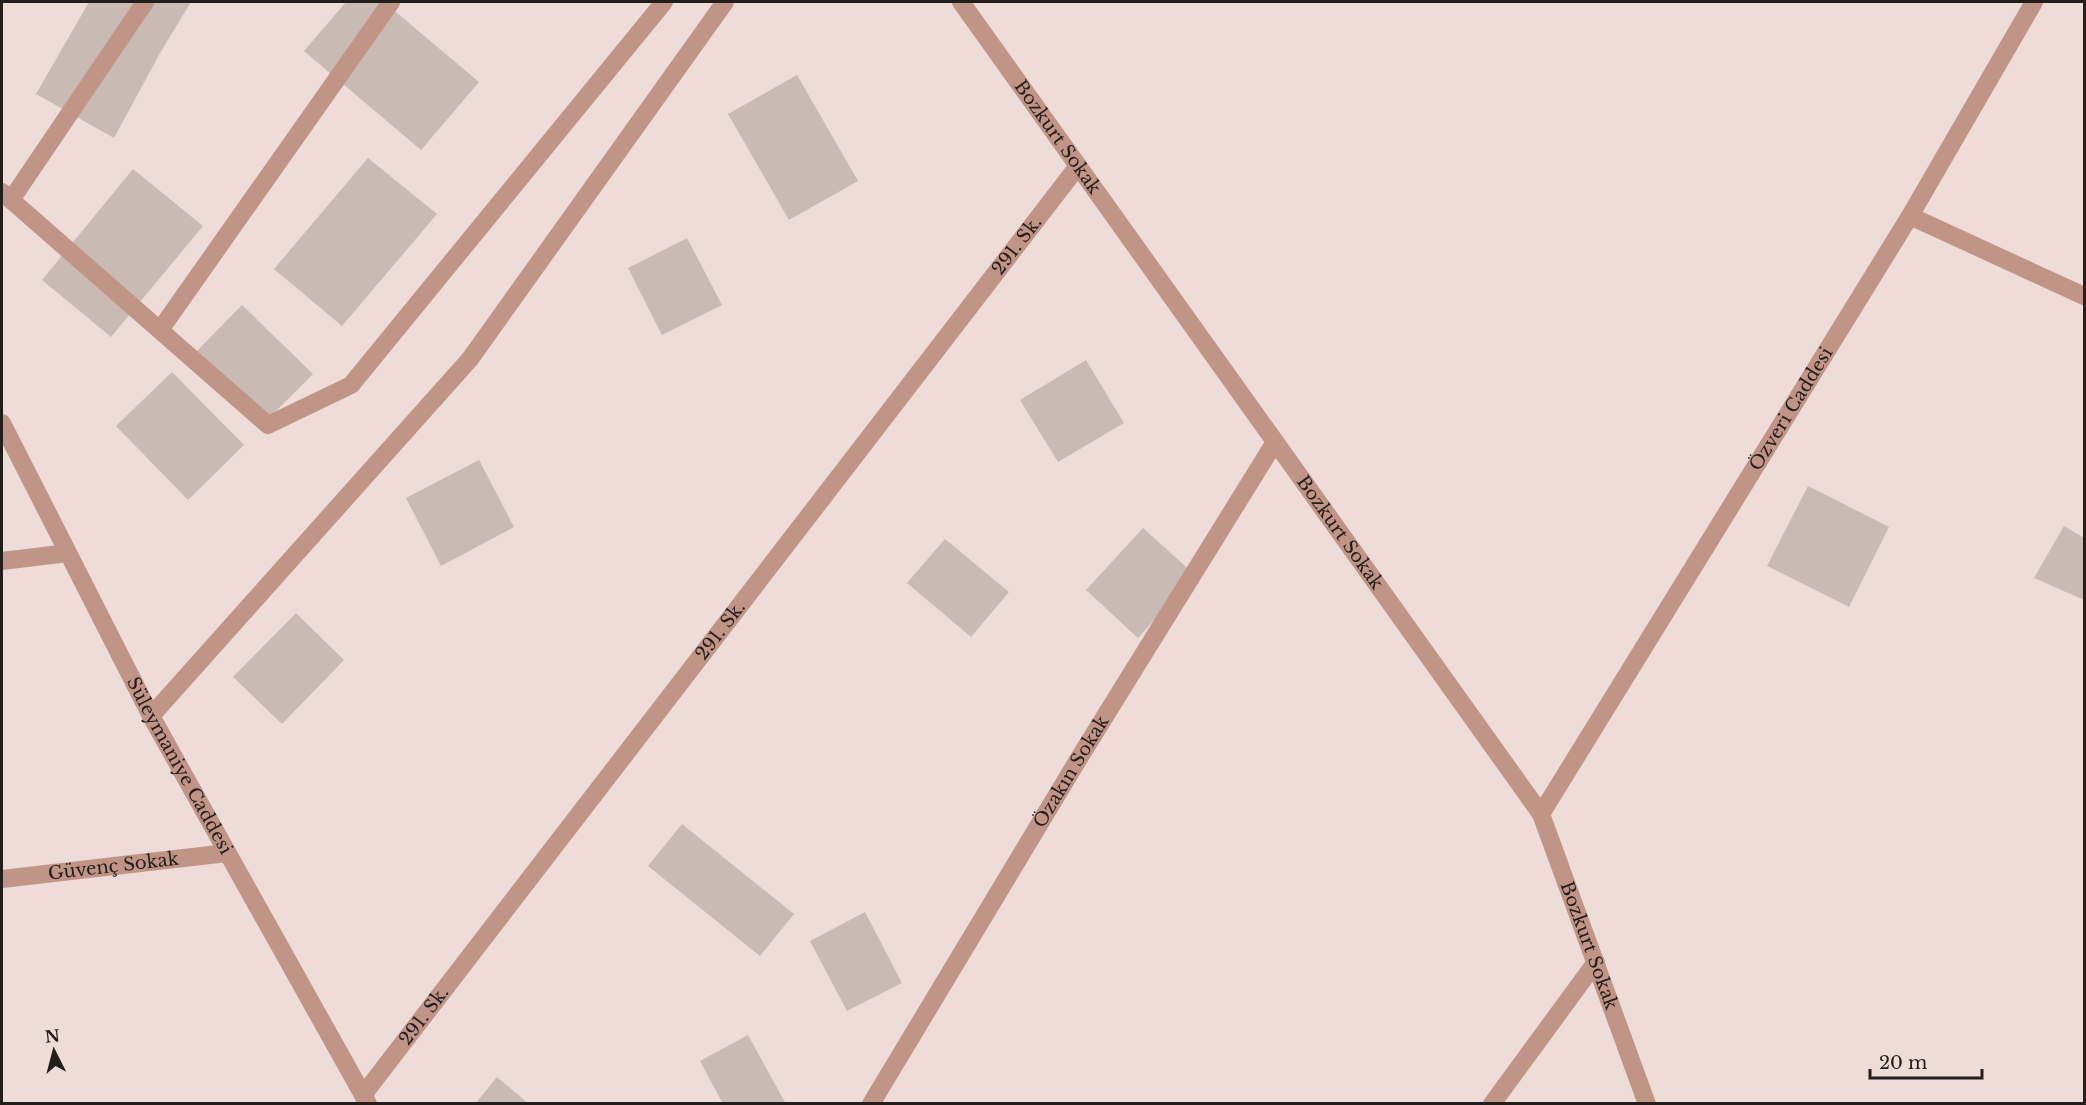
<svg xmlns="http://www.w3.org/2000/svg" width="2086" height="1105" viewBox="0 0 2086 1105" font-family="'Libre Baskerville',serif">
<rect width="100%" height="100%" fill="#eddcd7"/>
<path fill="#cabab4" d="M89 2H191L160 53 114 138 36 94Z
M346 2H384L479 82 421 150 304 51Z
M797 75 858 181 789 220 728 114Z
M368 158 437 214 342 326 274 269Z
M133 169 203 226 111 337 42 280Z
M687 238 722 305 662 335 628 268Z
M242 305 313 374 264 423 193 355Z
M1086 360 1124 423 1058 462 1020 400Z
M172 372 244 445 188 500 116 426Z
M479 460 514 527 441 566 406 498Z
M1808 486 1889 527 1849 607 1767 566Z
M2064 526 2084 538V600L2034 578Z
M1143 528 1195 575 1138 638 1086 590Z
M945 539 1009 592 971 637 907 583Z
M296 613 344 660 282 724 233 677Z
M682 824 794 914 760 956 648 866Z
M865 912 902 983 847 1011 810 941Z
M748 1035 786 1104H723L700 1061Z
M497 1077 529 1104H475Z"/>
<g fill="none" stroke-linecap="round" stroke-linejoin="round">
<g stroke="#c09587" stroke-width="18">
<path id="s1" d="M961 2 1541 814 1647 1104"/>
<path d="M2 192 268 425 351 385 664 2"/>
<path d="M11 200 145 2"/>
<path d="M1910 216 2084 296"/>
<path d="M160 330 391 2"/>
<path d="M2 561 68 553"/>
<path d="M151 716 470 359 725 2"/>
<path id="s2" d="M1541 814 1910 216 2034 2"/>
<path id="s3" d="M2 879 227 853"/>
<path id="s4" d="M363 1095 1078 166"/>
<path id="s5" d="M871 1104 1081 755 1275 442"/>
<path d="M1492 1104 1596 962"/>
</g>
<path stroke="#c09587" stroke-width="18" id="s6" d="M2 423 151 716 368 1104"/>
</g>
<g text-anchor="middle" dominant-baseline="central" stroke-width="4.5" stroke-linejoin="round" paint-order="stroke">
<g font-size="18" fill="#231d1b" stroke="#eddcd7">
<text stroke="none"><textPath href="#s1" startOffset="166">Bozkurt Sokak</textPath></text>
<text stroke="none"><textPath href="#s4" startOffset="1072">291. Sk.</textPath></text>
<text stroke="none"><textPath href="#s2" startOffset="476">Özveri Caddesi</textPath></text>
<text stroke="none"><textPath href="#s1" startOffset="652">Bozkurt Sokak</textPath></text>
<text stroke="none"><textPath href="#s4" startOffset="586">291. Sk.</textPath></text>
<text stroke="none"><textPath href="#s6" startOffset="386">Süleymaniye Caddesi</textPath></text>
<text stroke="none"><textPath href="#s5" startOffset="388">Özakın Sokak</textPath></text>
<text stroke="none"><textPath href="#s3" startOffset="112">Güvenç Sokak</textPath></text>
<text stroke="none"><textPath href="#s1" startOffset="1138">Bozkurt Sokak</textPath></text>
<text stroke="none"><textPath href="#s4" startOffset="100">291. Sk.</textPath></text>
</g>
</g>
<rect width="2086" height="1105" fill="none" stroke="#231d1b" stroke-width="6"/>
<g transform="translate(54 1051) rotate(354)" stroke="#eddcd7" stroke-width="4.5" paint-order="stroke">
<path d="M0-4.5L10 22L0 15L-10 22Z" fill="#231d1b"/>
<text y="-9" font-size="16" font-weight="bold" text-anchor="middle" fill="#231d1b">N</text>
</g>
<path d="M1870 1069v9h112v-9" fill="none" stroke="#231d1b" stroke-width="3"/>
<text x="1879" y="1069" font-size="18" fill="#231d1b" stroke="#eddcd7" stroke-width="4.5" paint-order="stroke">20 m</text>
</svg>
